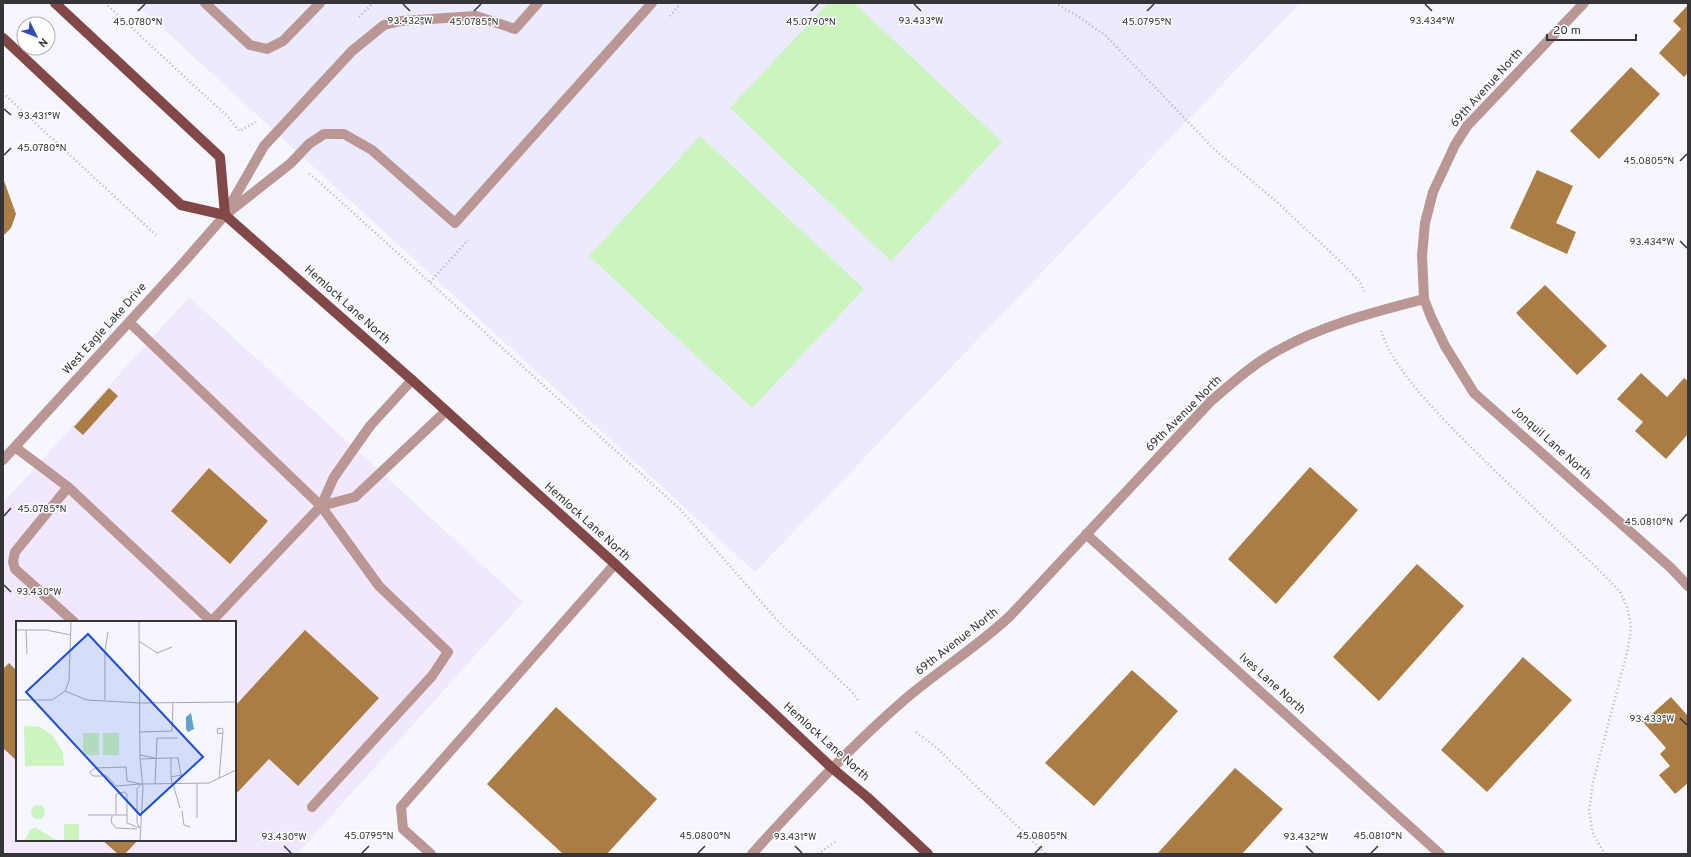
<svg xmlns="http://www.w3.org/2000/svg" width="1691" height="857" viewBox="0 0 1691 857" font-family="Overpass,sans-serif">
<rect width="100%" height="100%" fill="#f6f6ff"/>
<path fill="#f1e8fe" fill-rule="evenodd" d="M189 297 523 602 297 854H8L3 850V503ZM17 622H235V840H17Z"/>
<path fill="#ebebfd" d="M135 3H1300L755 572Z"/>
<path fill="#cbf4be" d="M828 3H854L1002 142 891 261 730 108Z
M700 136 864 289 752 408 589 256Z"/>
<path fill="#ab7d44" d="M1688 5V73L1684 77 1659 53 1681 29 1673 21Z
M1631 67 1660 94 1599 159 1570 131Z
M1537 170 1573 186 1556 223 1576 232 1567 254 1510 228Z
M3 178 16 214 11 228 3 236Z
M1545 285 1607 346 1577 375 1516 313Z
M1641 373 1667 397 1684 378 1688 381V434L1666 459 1635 431 1643 422 1617 399Z
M109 388 118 396 83 435 74 427Z
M1310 467 1358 510 1276 604 1228 559Z
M209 468 268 521 230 564 171 511Z
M1417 564 1464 606 1379 701 1333 657Z
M305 630 379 698 298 786 269 759 235 795V706Z
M1523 657 1572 700 1487 792 1441 750Z
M9 663 17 671V761L3 748V669Z
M1132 670 1178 711 1094 806 1045 763Z
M1671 697 1688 716V783L1675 794 1659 775 1670 766 1660 754 1666 748 1643 722Z
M556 707 657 799 607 854H563L487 784Z
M1235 768 1283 809 1242 854H1157Z
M102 840H138L125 854H118Z"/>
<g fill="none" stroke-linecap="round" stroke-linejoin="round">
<path stroke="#b4b4bb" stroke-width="2.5" stroke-dasharray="1 3" stroke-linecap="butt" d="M105 3 229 118 239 131 256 122
M1055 3 1079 17 1106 36 1215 150 1277 202 1345 266 1360 282 1365 293
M670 16 681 3
M359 17 373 3
M3 93 156 235
M309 174 317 180 681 510 778 621 854 694 859 702
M430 282 468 240
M1381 331C1395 375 1454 430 1487 463 1526 501 1566 538 1605 576L1620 592 1627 607 1631 626 1628 649 1593 782 1589 811 1593 834 1605 854
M916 732 936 747 1046 854
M818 854 835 842"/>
<path stroke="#ba9795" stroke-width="10" d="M205 3 250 45 267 49 283 41 320 3
M1584 3 1467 126 1455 145 1433 192 1425 223 1422 255 1424 299 1431 317 1445 346 1474 393 1671 568 1688 586
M228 209 264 146 352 51 384 25 401 21 476 16 515 29 538 3
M129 322 321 506 379 586 448 652 432 676 312 807
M15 447 68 487 212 622
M3 460 184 262 225 215 291 163 309 144 324 134H344L372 150 455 223 652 3
M68 487 15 552 13 562 15 569 74 622
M321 506 355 497 445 412
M1086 534 1440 854
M212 621 321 506 334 477 370 426 412 380
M431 854 403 829 401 807 615 564
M752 854C800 801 849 748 903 701 938 671 977 647 1010 616L1211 401C1232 383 1253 364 1277 351 1322 325 1374 312 1424 299"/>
<path stroke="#824847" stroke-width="10" d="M55 3 220 157 225 215
M3 38 181 205 225 215 412 380 615 564 832 768 867 797 928 854"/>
</g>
<path fill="none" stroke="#353539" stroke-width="1.5" d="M403 4 410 11M914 4 921 11M1425 4 1432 11M138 11 145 4M474 11 481 4M811 11 818 4M1147 11 1154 4M4 109 11 115M4 155 11 148M1680 161 1687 154M1680 241 1687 248M4 516 11 508M1680 522 1687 514M4 585 11 592M1680 718 1687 725M284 846 291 853M795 846 802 853M1306 846 1313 853M362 853 369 846M698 853 705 846M1035 853 1042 846M1371 853 1378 846"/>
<g text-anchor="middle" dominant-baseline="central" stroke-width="3" stroke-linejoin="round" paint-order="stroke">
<g font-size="12" fill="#353539" stroke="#fff">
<text transform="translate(1487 88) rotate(-48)">69th Avenue North</text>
<text transform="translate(347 305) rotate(42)">Hemlock Lane North</text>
<text transform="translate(105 329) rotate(-48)">West Eagle Lake Drive</text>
<text transform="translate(1184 414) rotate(-45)">69th Avenue North</text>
<text transform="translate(1551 443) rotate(42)">Jonquil Lane North</text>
<text transform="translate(587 522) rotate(42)">Hemlock Lane North</text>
<text transform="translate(957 642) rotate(-38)">69th Avenue North</text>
<text transform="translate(1272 684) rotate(42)">Ives Lane North</text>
<text transform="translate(826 742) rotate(42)">Hemlock Lane North</text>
</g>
</g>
<g transform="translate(16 621)">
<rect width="220" height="220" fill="#f6f6ff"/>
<path d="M8 105 24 106 36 114 47 131 48 145H9ZM67 112H83V134H67ZM87 112H103V134H87ZM15 191a7 7 0 1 1 14 0a7 7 0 1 1-14 0ZM48 203H63V219H48ZM20 207 42 220H8L15 208Z" fill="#cbf4be"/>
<path d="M175 92 178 108 172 111 170 108V96Z" fill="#60a1ce"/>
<path fill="none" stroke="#a9a9b0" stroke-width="1" d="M123 0 124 138 127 167 124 220M0 9H30L55 14M10 9 11 33M123 20 141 32 156 26M49 70 71 79 124 82 220 81M0 79H36L49 70 53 60 55 0M89 79V29L92 11M124 111 156 110 157 82M124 134 139 137M124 138 155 137M155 156 165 154 162 137H155V156L156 163M203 158 207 110 206 107 201 108 202 113 207 112M181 162V197M124 163 100 165 91 155H77L74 151 79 147 110 146 111 160 125 163 193 162 220 149M139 163 141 117H162M157 163 164 187M166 190 168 204 174 206M72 194H111M100 194V173L108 171 111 173V202L124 207M96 195 95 201 100 207 121 208M124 207 121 202V168L125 163"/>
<path fill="#1d4ed8" fill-opacity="0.15" stroke="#1d4ed8" stroke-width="2" d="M72 13 187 136 124 194 10 71Z"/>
<rect width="220" height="220" fill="none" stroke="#353539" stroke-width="2"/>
</g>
<g font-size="10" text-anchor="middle" fill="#353539" stroke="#fff" stroke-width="3" stroke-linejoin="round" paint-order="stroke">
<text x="410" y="24">93.432°W</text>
<text x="921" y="24">93.433°W</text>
<text x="1432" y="24">93.434°W</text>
<text x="811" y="25">45.0790°N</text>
<text x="138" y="25">45.0780°N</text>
<text x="474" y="25">45.0785°N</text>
<text x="1147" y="25">45.0795°N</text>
<text x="39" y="119">93.431°W</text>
<text x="42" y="151">45.0780°N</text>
<text x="1649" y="164">45.0805°N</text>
<text x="1652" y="245">93.434°W</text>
<text x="42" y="512">45.0785°N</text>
<text x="1649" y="525">45.0810°N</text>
<text x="39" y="595">93.430°W</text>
<text x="1652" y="722">93.433°W</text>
<text x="369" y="839">45.0795°N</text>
<text x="705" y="839">45.0800°N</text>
<text x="1042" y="839">45.0805°N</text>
<text x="1378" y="839">45.0810°N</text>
<text x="284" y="840">93.430°W</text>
<text x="795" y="840">93.431°W</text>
<text x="1306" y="840">93.432°W</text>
</g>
<rect width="1691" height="857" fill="none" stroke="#353539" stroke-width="8"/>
<g transform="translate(36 36) rotate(133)"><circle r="19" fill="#ffffff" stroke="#aeaeb0"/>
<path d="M0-3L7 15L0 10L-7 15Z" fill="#3348ba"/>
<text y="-6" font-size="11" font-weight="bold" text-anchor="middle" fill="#353539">N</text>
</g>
<path d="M1547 34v6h89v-6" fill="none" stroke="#353539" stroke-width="2"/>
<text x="1553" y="34" font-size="12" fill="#353539" stroke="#ffffff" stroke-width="3" paint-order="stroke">20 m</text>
</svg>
